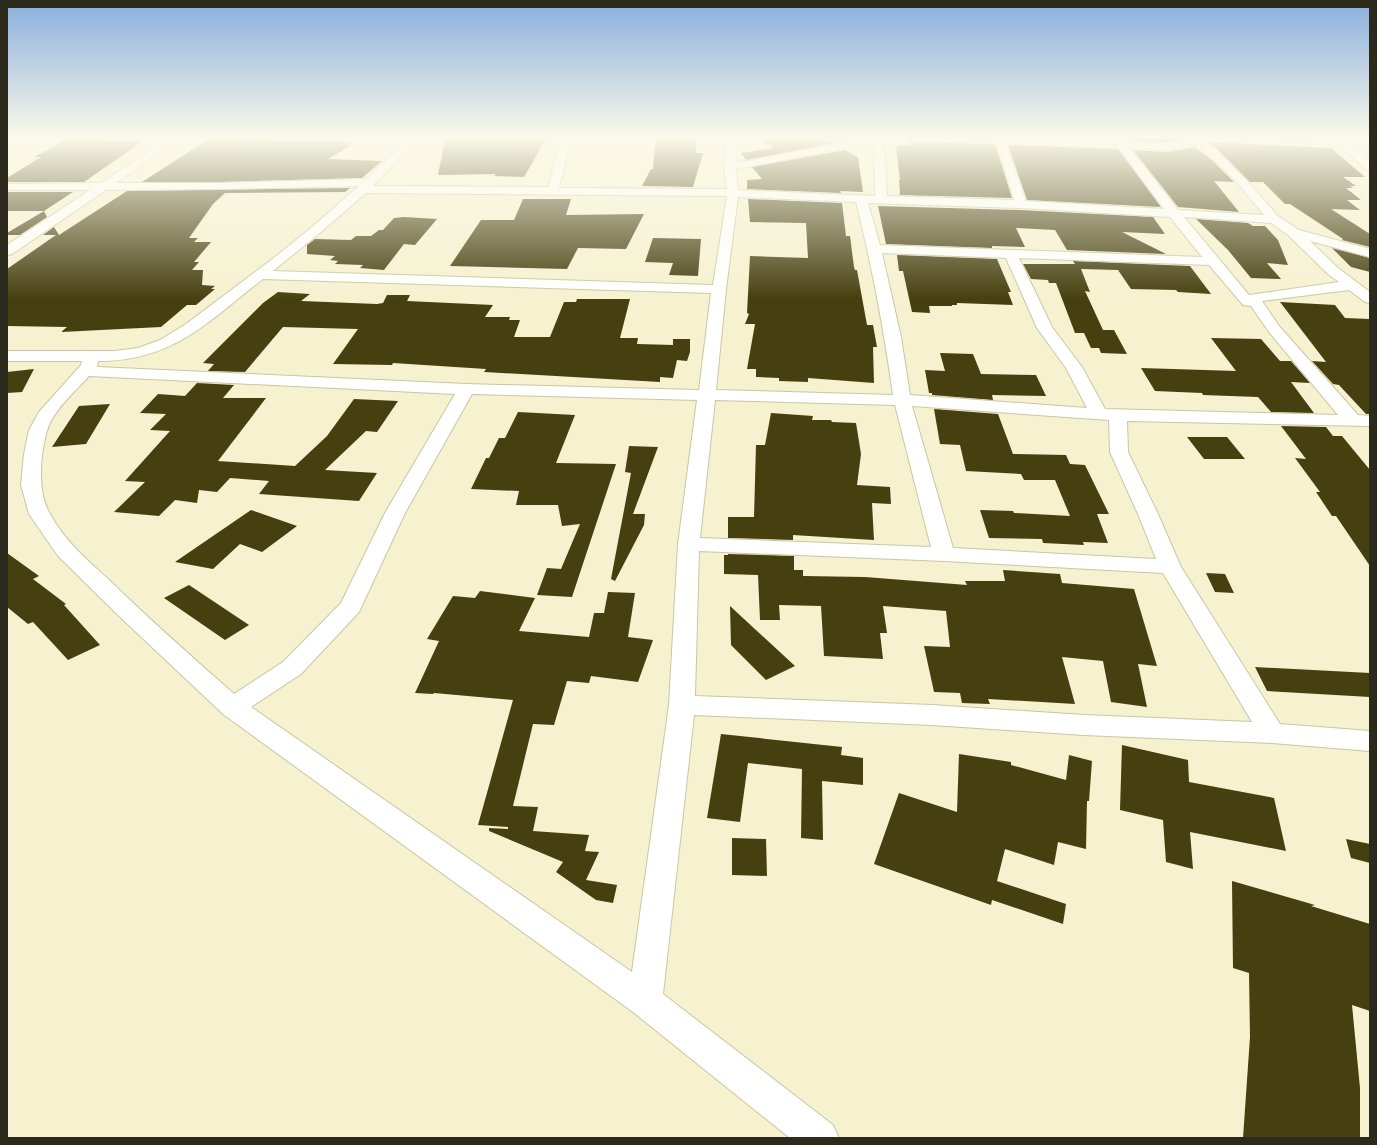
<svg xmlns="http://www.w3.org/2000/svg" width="1377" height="1145" viewBox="0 0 1377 1145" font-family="Poppins,sans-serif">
<rect width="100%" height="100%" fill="#f6f1cf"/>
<path fill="#463f10" d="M67 139H110L107 141H143L84 182H7V178L41 157H34Z
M209 139 353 141 347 145H352L328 159 382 161 362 178 220 182H142Z
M445 139H546L524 177 494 176 496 174 438 175Z
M656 139H696V153H703L693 187 642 186 651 169H653Z
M758 139H813L816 140 825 139 834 143 746 160 741 153 774 148Z
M1134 139H1190L1167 142 1134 141Z
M909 142 995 144 1012 198 899 195 900 194 899 180H900L896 146 910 145Z
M1216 142 1331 148 1365 177H1343L1356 186H1350L1353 188H1346L1361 200H1347L1360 210 1331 209 1370 234V247L1342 240 1343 239 1290 204H1285L1263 182H1250L1215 147 1210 144Z
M1008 145 1118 149 1161 207 1027 200Z
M1195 147 1213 161 1234 182 1214 181 1239 212 1178 207 1133 150 1167 152Z
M845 150 858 157 863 192 840 191 841 193 747 189V180L762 179 752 167Z
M350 188 345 192 225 193 213 204 189 238H198L194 242H211L194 262H199L192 270H203L202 285 215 286 211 289H215L196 305H187L161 327 61 332 67 327 7 326V269L56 235H43L54 227 59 235 127 191Z
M7 192H73L44 211 47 217 20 235H7V233L44 211H7Z
M523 199H571L566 215 644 214 626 249 578 248 567 269 450 266 481 220H514Z
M748 199 842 203 846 236H850L854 267 855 270H857L867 325H873L877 347H873L874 383 808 378V382L779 381V378L756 377V369H747L755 324H745L749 314 747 313 750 256 808 258 806 223 750 222Z
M878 206 1021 210 1153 217 1165 234 1122 232 1166 254 1067 250 1055 230 1016 228 1025 247 992 246V248L886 244Z
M404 217 437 219 415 245 404 244 384 270 360 268 363 265 335 264 338 261 330 260 335 256 307 254V245L315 239 351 240 356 236H371L379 230H383L394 218Z
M1196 219 1248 223 1253 226H1265L1278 240 1288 265 1267 263 1281 279 1251 278 1228 250Z
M653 238 701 239 698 276 669 275 673 263 645 262Z
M1332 248 1370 258V272L1351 267Z
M897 255 997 259 1011 292H1008L1013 305 957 303V305H952V306H929L930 313 912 312 903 271H899Z
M1073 261 1190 266 1211 294 1178 292 1176 290 1131 289 1118 270 1081 269 1090 292 1085 291 1103 330H1114L1127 354 1101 353 1099 348H1091L1084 333H1075L1056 283H1049L1048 280 1031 279 1023 264H1075Z
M278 292 310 294 301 301 377 304 383 303 387 295H410L407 301 493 305 485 317H510L509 320H520L514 337H550L564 302H576L577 299H630L620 338H638L637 344 673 345V339H690V352L687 361 677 360 673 378 660 377V382L484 372 486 369 393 363 392 365 333 364 358 329 283 327 245 372 208 371 214 364 203 363 263 303Z
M1280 302 1335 305 1345 318 1370 319V414H1366L1339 385 1333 384 1312 361 1326 362Z
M1211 338 1261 339 1280 361H1291L1310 383 1291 382 1314 413 1271 412 1258 397 1203 395 1202 393 1155 391 1141 368 1236 371Z
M940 353 973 354 981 374 1036 375 1046 396 992 395 993 400 932 395V393H929L925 370 945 371Z
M34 369 22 392 7 393V372Z
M197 383 234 385 223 398H266L218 461 295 466 327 436 354 399 398 401 377 432 366 431 325 470 377 473 359 501 259 494 269 481 230 478 217 492 199 490 197 503 175 500 159 516 114 512 145 482 125 481 170 431 150 430 166 414 140 413 158 394 185 396Z
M110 404 86 444 52 447 79 406Z
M934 409 998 414 1013 454 1066 455 1070 464 1085 465 1109 514H1097L1108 543 1083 542 1084 545 1043 543 1042 539 989 538 980 510 1013 511 1014 513 1070 516 1055 480H1024L1021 474 966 471 960 445 940 444Z
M518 412 575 415 556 463 616 464 572 597 537 595 547 568 561 569 580 524 562 526 558 505H516L519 491 471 489 486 458H489L499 438H505Z
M771 413 813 416 812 420H831L832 422 856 423 861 454 857 485 890 487 891 504 872 503 874 540 793 535V540L728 538V517H754L756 445H765Z
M1281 426 1326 427 1333 436H1342L1370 470V566L1336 516H1332L1316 492H1320L1295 458 1306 459Z
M1187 437H1227L1245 459H1204Z
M629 446 658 447 633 514H645L644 525 615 581 611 579 631 473 625 472Z
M251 510 297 526 262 552 240 544 213 569 175 562Z
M7 553 39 576 33 579 66 604 64 605 100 645 68 660 33 622 28 624 7 607Z
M728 554 794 556V570H803V576L865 577 967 585 965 581H1005L1003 570 1060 574 1062 583 1134 589 1157 666 1138 664 1147 707 1111 702 1103 661 1062 657 1075 704 988 699 990 704 962 703 960 693 934 692 924 646 950 647 946 611 883 606 887 633H880L883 659 824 656 821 606 779 605 780 620H760L758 575 724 574V555H728Z
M1206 573 1225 574 1234 593 1215 592Z
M189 585 249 625 225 640 164 598Z
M480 591 535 598 519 631 589 637 594 613H604L608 592 635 593 628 637 653 640 638 682 591 676 589 683 567 681 554 725 533 724 513 806 538 807 533 831 589 835 585 851 599 852 586 880 617 885 613 903 596 900 556 872 563 862 489 831V828L508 829V827L478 825 513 700 434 693 433 694 415 693 439 641 427 639 453 596 475 598Z
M730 606 795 666 766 680 731 645Z
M1255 667 1370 673V697L1267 691Z
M721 734 842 747 841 755 863 758V785L822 781 823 840 801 838 802 769 748 763 740 822 707 818Z
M1122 745 1188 760 1189 782 1274 798 1286 851 1190 832 1193 869 1166 862 1163 820 1120 810Z
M959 754 1011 762V765L1066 780 1069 755 1092 761 1089 801H1087L1086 849 1058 842 1054 865 1005 849 997 881 1066 904 1063 924 992 900 991 905 874 864 899 793 957 812Z
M732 838 766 839 767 876 732 875Z
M1346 839 1370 844V863L1351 858Z
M1232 881 1315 905 1311 906 1370 924V1011L1352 1005 1360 1088V1138H1243L1250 1037 1249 973 1233 968Z"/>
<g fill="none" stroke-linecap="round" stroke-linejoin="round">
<defs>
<path id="minor" d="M168 139H179L116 183H220L367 179 406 139H417L373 186 548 187 561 139H571L559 188 727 189 724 167 727 139H737L736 163 865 139H884L887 196 1014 200 996 142 985 141 984 139H1048L1167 144 1196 139H1216L1215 141 1206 143 1214 148 1247 181 1278 216 1299 230 1370 249V257L1310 241 1338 268 1370 292V303L1365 302 1349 290 1262 301 1279 326 1358 415 1370 416V426L1127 421 1128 452 1158 514 1181 567 1280 724 1370 731V751L1272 743 1084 735 932 725 694 715 663 994 833 1125 839 1138H790L633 1012 223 714 119 616 58 556 29 514 21 485 24 454 29 430 39 412 81 365 82 361H7V351H115L138 348 160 340 186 324 275 257 312 227 359 186 220 189 106 190 12 254 7 255V245L90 190H7V184L101 183ZM874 143 875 196 738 190 736 169ZM1006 143 1119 148 1164 209 1026 201ZM1195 145C1222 162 1243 190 1264 215L1178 210 1130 148 1167 150ZM366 193 727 196 713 285 273 271 321 232ZM738 197 856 202C872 266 884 330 893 395L716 390 726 289ZM868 203 1021 208 1170 217 1202 257 880 245ZM1184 217 1271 223 1288 235 1328 274 1339 282 1249 295ZM882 253 1006 258 1037 328 1066 368 1087 408 910 395 901 337ZM1019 258 1209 265 1243 305 1251 306 1269 332 1338 415 1105 409 1082 367 1052 327ZM263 279 711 293 699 390 466 384 97 367 98 361C174 361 207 322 263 279ZM89 376 455 394 385 513 341 603 283 662 234 694C191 656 149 619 108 579 87 560 64 540 50 514 37 492 40 455 47 431 53 410 75 392 89 376ZM472 394 697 400 678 544 669 705 632 972 251 707 301 674 359 612 405 513ZM715 400 895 405 931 547 700 538ZM912 406 1109 420 1110 452 1138 514 1156 559 953 548ZM699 551 944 561 1163 573 1252 722 1084 715 932 705 695 696Z
M1276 139H1370V145L1352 144 1370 161V170L1366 169 1339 144 1281 142Z"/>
</defs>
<use href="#minor" stroke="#cac6a4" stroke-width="2"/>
<use href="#minor" fill="#fff" fill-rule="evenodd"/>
</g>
<linearGradient id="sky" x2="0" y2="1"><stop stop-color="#88aede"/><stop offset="0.46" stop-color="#fbf9e9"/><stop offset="1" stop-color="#fbf9e9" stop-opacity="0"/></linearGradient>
<rect width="1377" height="299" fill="url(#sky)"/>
<rect width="1377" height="1145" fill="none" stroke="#2c2a1d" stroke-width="16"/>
</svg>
